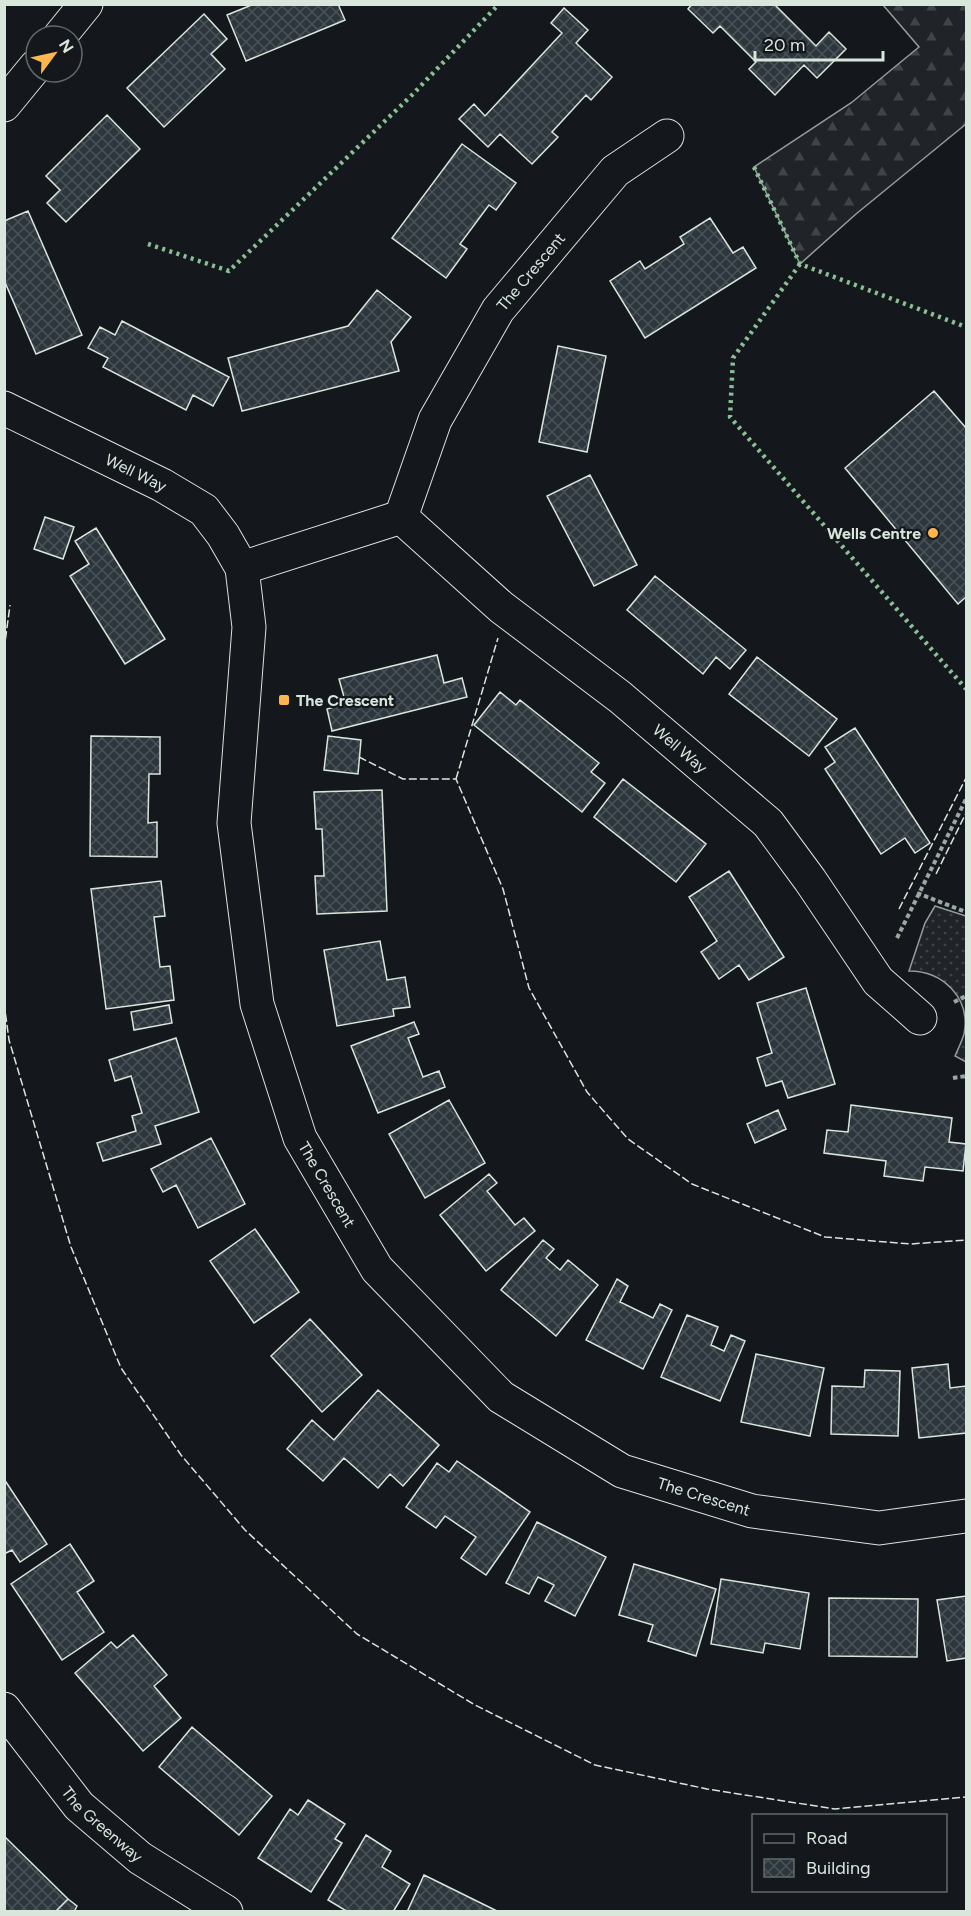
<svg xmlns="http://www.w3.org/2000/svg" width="971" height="1916" viewBox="0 0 971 1916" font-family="Figtree,sans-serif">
<defs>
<pattern id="grass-dots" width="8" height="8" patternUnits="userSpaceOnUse" patternTransform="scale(1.5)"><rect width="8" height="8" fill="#202428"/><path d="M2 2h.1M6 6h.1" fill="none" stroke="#404447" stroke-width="1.8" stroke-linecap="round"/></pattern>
<pattern id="forest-firs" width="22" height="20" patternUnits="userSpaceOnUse" patternTransform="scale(1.5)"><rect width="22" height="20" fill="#202428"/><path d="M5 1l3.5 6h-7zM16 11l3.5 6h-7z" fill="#404447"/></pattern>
<pattern id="building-cross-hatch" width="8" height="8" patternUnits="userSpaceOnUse" patternTransform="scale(1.5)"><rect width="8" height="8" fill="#2c363c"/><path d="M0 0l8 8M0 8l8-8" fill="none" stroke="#4a5358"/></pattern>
</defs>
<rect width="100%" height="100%" fill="#14181c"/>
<path fill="url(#grass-dots)" stroke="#939e99" stroke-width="1.5" d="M935 906 966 916V1062L955 1056C958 1049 962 1041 964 1034 971 998 943 971 909 971L925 923Z"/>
<path fill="url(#forest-firs)" stroke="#939e99" stroke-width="1.5" d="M883 5H966V124L856 214 800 264 754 167 851 103 919 47Z"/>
<path fill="url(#building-cross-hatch)" stroke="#d8e6dc" stroke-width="1.5" d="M254 4H338L345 20 246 61 227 15Z
M692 4H774L816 46 829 32 846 49 817 78 804 65 775 95 749 69 756 62 720 26 713 33 688 9Z
M564 8 588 30 576 43 612 77 591 100 586 95 552 132 558 137 532 164 500 134 488 147 459 119 474 104 485 116 562 33 551 23Z
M204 14 227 39 211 54 225 69 164 127 127 88Z
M107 115 140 149 66 222 47 203 60 190 46 176Z
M462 144 516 183 496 210 489 205 460 244 467 249 446 278 392 238Z
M28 211 82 335 36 354 4 280V221Z
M710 218 733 253 743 247 756 268 645 338 610 281 640 261 645 269 684 244 680 237Z
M377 290 411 317 391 342 399 371 242 411 228 358 348 326Z
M122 321 229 377 213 406 193 395 186 410 103 367 108 358 88 348 100 327 115 335Z
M558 346 606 356 587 452 539 442Z
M934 391 966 428V597L958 604 845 468Z
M590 475 637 565 594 586 547 496Z
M45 517 74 527 63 559 34 549Z
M96 528 165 639 125 664 70 576 89 564 75 541Z
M655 576 746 650 730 669 716 657 703 674 627 610Z
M437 655 444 683 462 678 467 697 332 731 327 709 346 704 339 679Z
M757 657 837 719 809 756 729 694Z
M500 692 516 705 520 700 599 763 591 772 605 783 582 812 474 725Z
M855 728 930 843 915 853 905 838 881 854 825 769 835 762 825 747Z
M91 736 160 737V774H149L148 823 157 822V857L90 856Z
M328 736 361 740 358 774 324 770Z
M623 779 706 844 676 882 594 817Z
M382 790 387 911 317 914 315 876H324L322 829H316L314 792Z
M729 871 784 957 749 980 739 965 719 979 701 952 717 941 689 897Z
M161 881 165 916 154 917 160 967 170 966 174 1000 106 1009 91 889Z
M380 941 387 980 405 977 410 1007 393 1009 394 1016 337 1026 324 950Z
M806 988 835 1084 788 1098 782 1081 766 1086 757 1058 772 1053 757 1003Z
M169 1005 172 1023 134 1030 131 1012Z
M414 1022 419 1034 408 1038 423 1077 439 1071 445 1087 378 1113 351 1046Z
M176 1038 199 1112 155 1126 161 1144 103 1161 97 1143 136 1131 132 1116 142 1113 131 1076 115 1081 109 1060Z
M449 1100 485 1163 425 1198 389 1134Z
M851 1105 952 1118 949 1142 966 1144 963 1171 925 1167 923 1181 884 1176 886 1161 824 1153 827 1130 848 1132Z
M778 1110 786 1129 755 1143 747 1124Z
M211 1138 245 1204 198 1228 176 1185 163 1192 151 1169Z
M489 1174 497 1183 487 1191 515 1225 524 1218 535 1231 486 1271 440 1215Z
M255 1229 299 1292 254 1323 210 1261Z
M543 1240 554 1249 546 1258 560 1270 568 1260 598 1285 556 1336 501 1290Z
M617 1279 628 1286 620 1302 653 1318 660 1304 672 1310 643 1369 586 1340Z
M687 1315 718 1327 711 1345 724 1351 731 1335 745 1341 720 1401 661 1377Z
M310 1319 362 1375 322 1412 271 1356Z
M756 1354 824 1368 810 1436 741 1422Z
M948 1364 950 1388 966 1386V1433L919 1438 912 1368Z
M865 1370 900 1371 898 1436 831 1434 832 1386 864 1387Z
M378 1390 439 1445 403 1486 390 1474 378 1488 344 1458 323 1481 287 1449 312 1420 334 1440Z
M457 1461 530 1512 486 1575 461 1558 476 1537 445 1516 436 1528 406 1507 437 1463 449 1472Z
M4 1479 47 1544 20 1562 12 1550 4 1554Z
M537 1522 606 1557 575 1616 545 1601 554 1585 538 1577 529 1594 506 1583Z
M70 1544 94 1581 77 1592 104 1632 62 1660 11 1584Z
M634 1564 716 1589 696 1656 648 1641 653 1625 619 1615Z
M721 1579 809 1593 800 1649 765 1643 763 1653 711 1644Z
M966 1596V1658L947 1661 937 1600Z
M829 1598 918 1599 917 1657 829 1656Z
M133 1635 167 1675 154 1686 181 1718 143 1751 75 1673 111 1642 117 1648Z
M192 1727 272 1796 239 1835 159 1767Z
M308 1800 345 1824 335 1839 342 1843 311 1892 258 1858 290 1809 298 1815Z
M366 1835 391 1851 382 1867 410 1884 393 1912H348L328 1900Z
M4 1836 68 1899 55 1912H4Z
M424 1875 499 1912H407Z
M68 1899 77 1906 74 1912H55Z"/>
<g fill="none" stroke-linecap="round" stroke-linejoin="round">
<defs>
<g id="minor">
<path d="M60 36 86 4"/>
<path d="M4 105 36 66"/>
<path id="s1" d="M4 408 162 485 204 510 223 535 242 568 249 627 234 823 257 1004 300 1138 377 1269 501 1397 622 1471 752 1511 879 1528 966 1516"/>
<path id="s2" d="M401 517 501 607 620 697 768 823 810 880 878 981 920 1018"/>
<path id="s3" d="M242 568 401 517 435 420 498 310 615 171 667 136"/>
<path id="s4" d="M4 1709 79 1806 140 1858 226 1912"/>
</g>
</defs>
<use href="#minor" stroke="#d8e6dc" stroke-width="35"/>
<path stroke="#9da8a2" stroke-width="4" stroke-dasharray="4.5 3" stroke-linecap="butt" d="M917 893 966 912
M897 938 966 799
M954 1002 966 996
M953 1078 966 1076"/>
<use href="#minor" stroke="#14181c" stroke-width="33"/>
<path stroke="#8ac095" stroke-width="4.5" stroke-dasharray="3 4.5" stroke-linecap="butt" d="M754 167 800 264 966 327
M148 244 229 271 412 95 499 4
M800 264 733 358 730 417 966 689"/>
<path stroke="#d8e6dc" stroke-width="1.5" stroke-dasharray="8 3" stroke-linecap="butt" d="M4 650 10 605
M359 757 403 779H456L503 889 529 988 587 1092 628 1139 692 1184 825 1237 911 1244 966 1240
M456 779 498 638
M936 874 966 813
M899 909 966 778
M4 1003 9 1040 71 1247 121 1368 181 1455 245 1530 357 1634 475 1705 595 1765 707 1789 835 1809 966 1797"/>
</g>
<g fill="#ffb74d" stroke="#14181c" stroke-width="2">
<circle cx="933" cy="533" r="6"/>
<rect x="278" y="694" width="12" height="12" rx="3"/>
</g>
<g text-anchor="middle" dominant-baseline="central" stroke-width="4.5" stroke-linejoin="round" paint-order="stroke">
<g font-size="16" fill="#d8e6dc" stroke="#14181c">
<text stroke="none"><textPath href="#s3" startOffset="447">The Crescent</textPath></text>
<text stroke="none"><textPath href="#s1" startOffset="147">Well Way</textPath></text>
<text stroke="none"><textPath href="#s2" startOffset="363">Well Way</textPath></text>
<text stroke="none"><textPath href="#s1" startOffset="927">The Crescent</textPath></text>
<text stroke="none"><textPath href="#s1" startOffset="1431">The Crescent</textPath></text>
<text stroke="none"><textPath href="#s4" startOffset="152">The Greenway</textPath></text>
</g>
<g font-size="16" font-weight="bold" fill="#d8e6dc" stroke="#14181c" text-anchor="end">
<text x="921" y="533">Wells Centre</text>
<text x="296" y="700" text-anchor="start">The Crescent</text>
</g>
</g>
<rect width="971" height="1916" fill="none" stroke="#d8e6dc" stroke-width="12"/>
<rect x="752" y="1814" width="195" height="78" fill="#14181c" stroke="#626a69" stroke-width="1.5"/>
<rect x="764" y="1834" width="30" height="9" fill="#14181c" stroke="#626a69" stroke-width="1.5"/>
<text x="806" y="1844" font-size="18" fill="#d8e6dc">Road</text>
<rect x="764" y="1859" width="30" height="18" fill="url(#building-cross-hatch)" stroke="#626a69" stroke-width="1.5"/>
<text x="806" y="1874" font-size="18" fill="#d8e6dc">Building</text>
<g transform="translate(54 54) rotate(57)"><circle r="28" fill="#14181c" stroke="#626a69" stroke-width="1.5"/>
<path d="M0-4.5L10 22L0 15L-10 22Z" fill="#ffb74d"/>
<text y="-9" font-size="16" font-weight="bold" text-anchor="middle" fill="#d8e6dc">N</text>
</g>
<path d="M755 51v9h128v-9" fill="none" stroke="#d8e6dc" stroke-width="3"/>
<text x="764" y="51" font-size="18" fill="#d8e6dc" stroke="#14181c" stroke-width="4.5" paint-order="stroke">20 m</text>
</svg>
